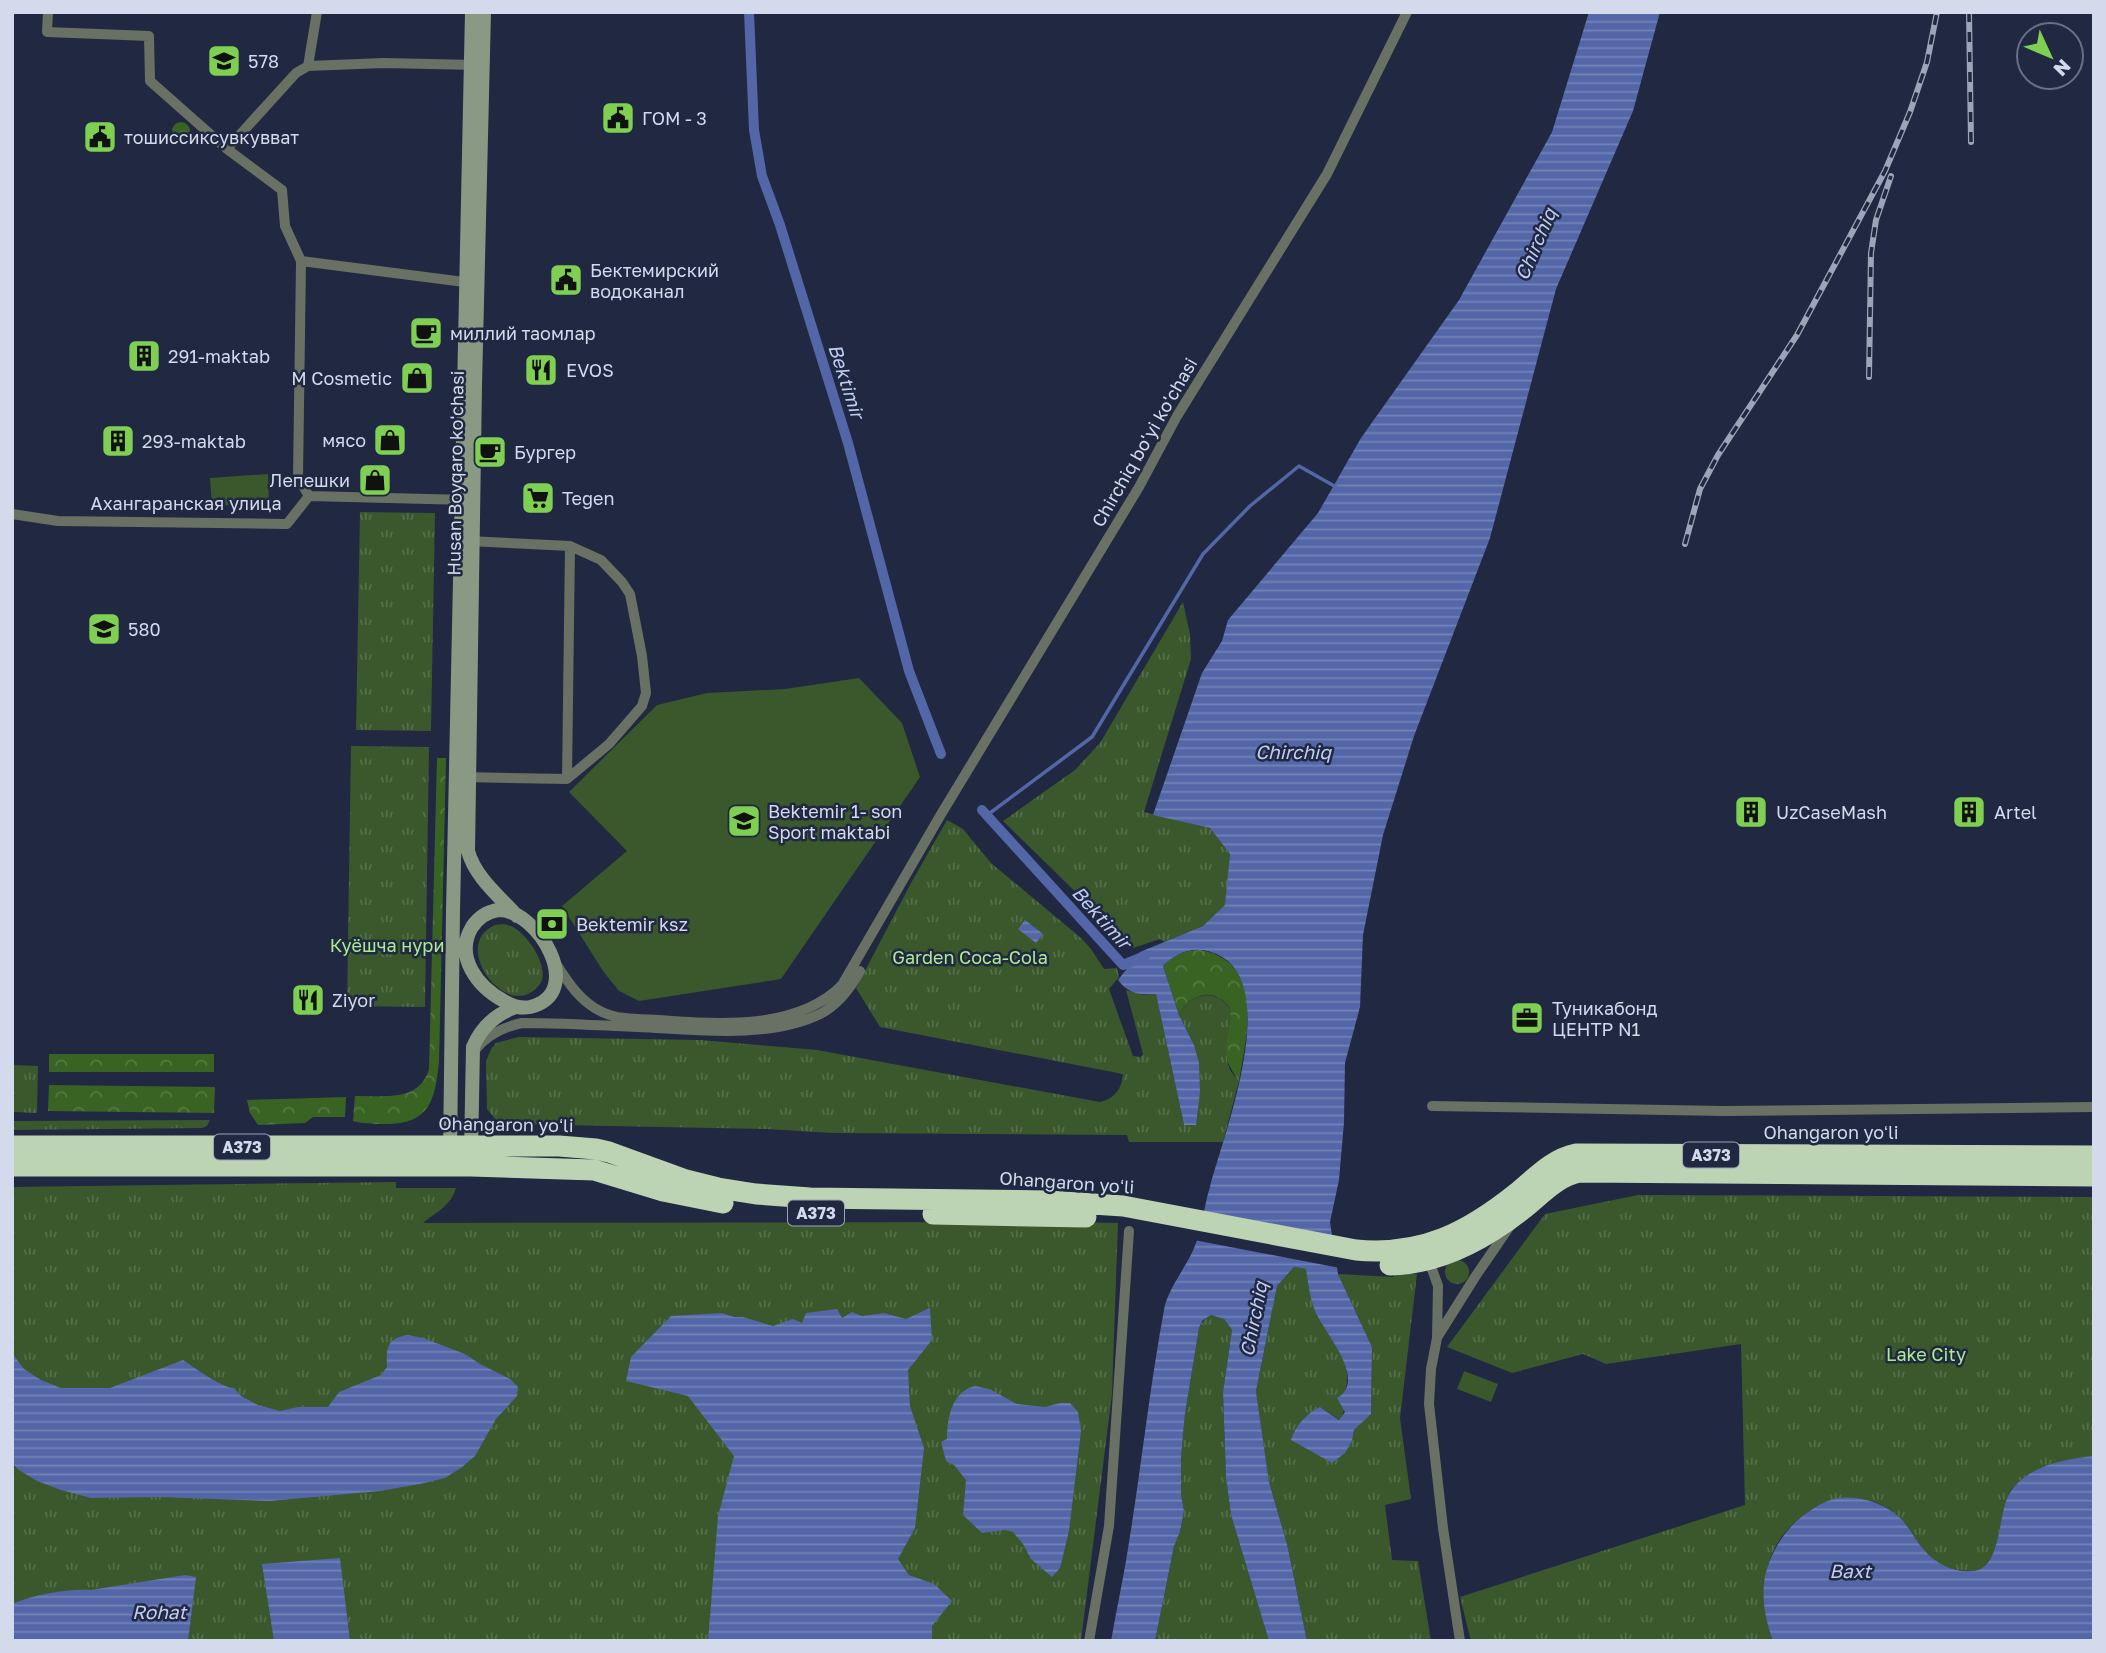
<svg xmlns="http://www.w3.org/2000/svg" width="2106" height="1653" viewBox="0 0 2106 1653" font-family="'Golos Text',sans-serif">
<defs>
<pattern id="grass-tufts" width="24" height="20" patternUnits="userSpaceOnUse" patternTransform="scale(1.75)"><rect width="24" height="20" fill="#3a582c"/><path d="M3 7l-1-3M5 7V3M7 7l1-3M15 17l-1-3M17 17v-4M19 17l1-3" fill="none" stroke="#566f4b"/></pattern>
<pattern id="forest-crowns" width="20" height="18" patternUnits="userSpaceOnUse" patternTransform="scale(1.75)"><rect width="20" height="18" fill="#396322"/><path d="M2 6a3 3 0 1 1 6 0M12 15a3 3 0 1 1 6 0" fill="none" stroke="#557942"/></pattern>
<pattern id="water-rules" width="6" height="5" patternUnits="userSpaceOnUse" patternTransform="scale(1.75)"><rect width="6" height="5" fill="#5366a7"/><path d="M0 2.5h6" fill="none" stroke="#7382b7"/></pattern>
</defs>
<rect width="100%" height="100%" fill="#202842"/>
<path fill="url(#grass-tufts)" d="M360 512 435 513 431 731 356 730Z
M1183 602 1190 634 1191 659 1144 812 1210 828 1230 854 1226 905 1203 926 1164 942 1160 939 1133 948 1003 821 1075 770 1100 743Z
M351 746 429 747 425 1007 347 1006Z
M947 820 963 829 991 863 1081 938 1091 949 1104 969 1117 968 1119 977 1109 989 1133 1056 1141 1057 1143 1054 1126 990 1143 995 1156 994 1184 1125 1194 1045 1179 1015C1183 1006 1189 999 1199 997 1207 994 1213 995 1220 999 1244 1012 1221 1046 1229 1067 1230 1072 1236 1077 1239 1081L1223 1142H1129L1127 1135 832 1133 767 1129 504 1124 496 1120 487 1109 486 1061 491 1049 496 1043 519 1037 700 1040 817 1050 1100 1102C1114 1099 1122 1089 1123 1074L880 1027 856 988 911 883Z
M495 925C501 924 505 924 511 926 527 933 551 968 540 984 509 1026 448 945 495 925Z
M12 1065 38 1066 37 1113 12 1112Z
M210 1120 207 1126 202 1128 12 1130V1121Z
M396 1182V1188H456C451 1206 435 1213 423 1223L1074 1222 1118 1223 1112 1394 1081 1641H12V1187Z
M1638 1195 2094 1197V1456C2068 1460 2040 1463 2019 1482 2014 1486 2009 1492 2007 1498 2000 1515 2000 1563 1978 1570 1959 1575 1937 1565 1925 1552 1917 1544 1913 1534 1906 1525 1892 1506 1865 1494 1841 1500 1828 1502 1817 1505 1807 1513 1789 1525 1775 1542 1769 1563 1762 1590 1763 1614 1773 1641H1471L1460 1597 1745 1505 1741 1344 1606 1364 1583 1354 1512 1373 1447 1347 1545 1214Z
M1445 1272a12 12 0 1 1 24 0a12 12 0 1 1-24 0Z
M1294 1267 1306 1269C1308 1284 1310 1298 1316 1312 1325 1333 1347 1353 1347 1377 1347 1383 1346 1388 1345 1394 1345 1405 1345 1411 1340 1420L1320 1407 1352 1441 1354 1430 1371 1413 1372 1347 1338 1274 1393 1277 1395 1273 1417 1274 1400 1418 1411 1499 1385 1505 1392 1560 1418 1561 1431 1641H1307L1287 1544 1269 1482 1256 1391 1277 1286Z
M1211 1315 1224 1319 1232 1330 1223 1392 1226 1478 1231 1515 1269 1641H1155L1174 1546 1180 1532 1184 1511 1181 1494V1457L1185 1414 1199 1328 1202 1322Z"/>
<path fill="url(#forest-crowns)" d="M172 131a9 9 0 1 1 18 0a9 9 0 1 1-18 0Z
M437 758H446L439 1062C435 1100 430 1124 386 1124 374 1124 365 1124 353 1121L355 1096C384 1095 419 1103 429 1069Z
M1200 950C1265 961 1247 1035 1239 1081 1232 1071 1227 1064 1226 1052 1224 1033 1242 1010 1219 998 1212 994 1205 994 1198 997 1188 1000 1183 1006 1179 1015L1163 966C1174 955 1184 950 1200 950Z
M49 1054H214V1072H49Z
M49 1085 215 1087 214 1113 48 1111Z
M346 1097 345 1117H313L305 1123 258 1125 250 1113 247 1100Z"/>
<path fill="#3a582c" d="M268 474 269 503 212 506 210 478Z
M859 678 902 723 920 777 781 979 639 1001 619 991 603 971 562 906 627 851 569 792 657 705 707 693 785 689Z
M998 980 1008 983 1024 1000 1011 1024 983 1018 981 985Z
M1464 1371 1498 1384 1491 1402 1457 1389Z"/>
<path fill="url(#water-rules)" d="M1589 12H1660L1633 111 1556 289 1490 538 1414 736 1383 835 1363 935 1360 1007 1345 1063 1344 1122 1339 1180 1330 1222 1338 1274 1372 1347 1371 1414 1354 1430 1352 1441 1345 1453 1332 1463 1291 1440C1295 1426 1307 1413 1320 1407L1339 1420 1345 1412 1337 1398C1340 1396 1343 1394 1345 1391 1358 1368 1324 1332 1315 1311 1310 1298 1308 1284 1306 1269L1294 1267 1277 1286 1256 1391 1269 1482 1287 1544 1307 1641H1269L1231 1515 1226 1478 1223 1392 1232 1330 1224 1319 1211 1315 1202 1321 1199 1328 1185 1414 1181 1457V1494L1184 1511 1180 1532 1174 1546 1155 1641H1111C1117 1606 1125 1571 1130 1536 1142 1461 1150 1385 1164 1310 1168 1287 1188 1266 1196 1243 1203 1225 1204 1205 1210 1187 1223 1136 1287 975 1211 952 1192 946 1176 953 1163 966L1179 1015 1194 1045 1199 1063 1200 1092 1196 1125H1184L1156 994C1138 995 1129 994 1118 980L1140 952 1203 926 1225 905 1230 854 1210 828 1153 815 1202 673 1222 641 1228 620 1318 513 1361 438 1459 300 1552 132Z
M1025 920 1043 934 1036 943 1018 929Z
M930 1308 932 1340 908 1370 910 1406 924 1448 915 1528 898 1559 909 1575 934 1584 952 1601 932 1626V1641H708L718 1516 734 1456 688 1396 626 1381 631 1357 671 1316 722 1313 734 1317H743L773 1326 793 1319 802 1323 806 1313 837 1309 842 1318 852 1312 862 1316 884 1313 906 1319Z
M408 1335 423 1338 465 1354 480 1364 510 1379 518 1387 517 1396 496 1419 475 1456 461 1468 445 1478 420 1484 380 1491 270 1501 160 1497 91 1498 61 1490 37 1481 19 1470 12 1463V1353L24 1369 41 1380 61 1388H110L183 1360C195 1368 222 1388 234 1388L241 1396 258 1405 280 1411 298 1407H328L339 1392 381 1375 387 1367C386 1348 387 1338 408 1335Z
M975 1386 989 1389 1017 1404 1045 1407 1060 1403H1070L1078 1412 1081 1431 1069 1531 1060 1568 1052 1577 1031 1559 1023 1544 1013 1532 1005 1530 982 1533 963 1515 966 1480 954 1465 946 1461 941 1442 947 1439C947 1418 952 1391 975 1386Z
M2094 1456V1641H1773C1764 1617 1759 1587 1769 1563 1778 1539 1793 1520 1816 1507 1828 1499 1841 1496 1856 1498 1872 1500 1887 1506 1899 1517 1910 1527 1915 1541 1925 1551 1937 1565 1959 1575 1978 1570 2001 1563 1999 1510 2009 1494 2026 1466 2064 1459 2094 1456Z
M340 1558 350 1641H274L262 1564Z
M185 1575 196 1577 188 1641H13L12 1608 14 1603C39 1594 65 1589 91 1590Z"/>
<path fill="#202842" d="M1200 1213 1336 1240 1340 1268 1194 1240Z"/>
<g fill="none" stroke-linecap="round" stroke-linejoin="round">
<path stroke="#5366a7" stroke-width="3.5" d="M986 816 1092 737 1203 554 1250 506 1299 466 1336 487"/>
<path stroke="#5366a7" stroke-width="10" d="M749 12 754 130 762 176 780 225 848 443 909 671 941 754
M982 810 1123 965 1145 956"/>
<path stroke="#687164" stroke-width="10" d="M48 12 47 32 149 36 150 81 227 149 282 190 285 226 301 261 298 478 309 496
M308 66 317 12
M227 149 296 73 308 66 384 63 476 65
M301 261 472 283
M12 514 58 521 287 524 309 496 467 500
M462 777 567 779 609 744 642 706 646 693 642 656 630 594 622 582 601 560 570 546 468 541
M567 779 570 546
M555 962C567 981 580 1002 602 1012 619 1020 641 1019 659 1020 718 1025 798 1030 842 985L940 816 1139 487 1177 416 1327 174 1407 12
M476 1049C488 1034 503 1027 522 1023 566 1023 611 1026 656 1028 706 1031 774 1037 820 1014 838 1005 850 989 860 971
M1432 1106 1723 1111 2094 1107
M1423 1262 1432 1269 1438 1286 1437 1338 1431 1369 1429 1404 1443 1528 1460 1641
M1438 1336 1475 1277 1510 1226
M1089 1641 1109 1526 1129 1231"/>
<path stroke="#8a9984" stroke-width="14" d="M484 12 475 385 468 851C475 877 499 896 517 916
M498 910C538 909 587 993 530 1007 520 1009 513 1006 504 1001 478 987 454 957 472 927 478 918 486 912 498 910Z
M471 1153 473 1047C481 1028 496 1014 516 1007
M450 1154 453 911 472 12"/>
<path stroke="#bdd4b4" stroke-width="21" d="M12 1146H559L596 1149 609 1152 686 1180 718 1188 756 1194 810 1198 1048 1201 1123 1206 1356 1250C1422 1256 1467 1233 1518 1192 1536 1177 1552 1159 1576 1154L2094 1156
M12 1166H471L594 1170 663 1191 723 1203
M933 1214 1086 1217
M1390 1265C1439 1264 1485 1239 1522 1210 1540 1196 1557 1176 1580 1172L2094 1176"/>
<defs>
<path id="rail" d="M1969 12 1971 142
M1869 377 1871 253 1876 220 1891 176
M1685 544 1700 489 1718 455 1797 335 1885 171 1910 112 1927 62 1937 12"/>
</defs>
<use href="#rail" stroke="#9ca4b7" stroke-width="6"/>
<use href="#rail" stroke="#202842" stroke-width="3.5" stroke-dasharray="10" stroke-linecap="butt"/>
</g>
<defs>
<symbol id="school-square" viewBox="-11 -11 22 22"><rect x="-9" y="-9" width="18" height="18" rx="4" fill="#7fd052" stroke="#202842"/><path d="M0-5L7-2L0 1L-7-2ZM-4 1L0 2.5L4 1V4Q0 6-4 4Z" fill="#111"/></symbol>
<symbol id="civic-square" viewBox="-11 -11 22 22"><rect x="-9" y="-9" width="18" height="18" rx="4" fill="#7fd052" stroke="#202842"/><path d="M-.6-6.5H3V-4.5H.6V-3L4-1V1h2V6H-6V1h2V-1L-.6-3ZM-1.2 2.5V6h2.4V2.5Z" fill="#111"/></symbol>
<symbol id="cafe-square" viewBox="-11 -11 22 22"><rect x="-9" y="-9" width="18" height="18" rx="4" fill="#7fd052" stroke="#202842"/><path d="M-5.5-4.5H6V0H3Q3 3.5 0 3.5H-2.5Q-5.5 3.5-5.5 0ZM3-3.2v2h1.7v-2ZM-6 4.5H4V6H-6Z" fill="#111"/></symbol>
<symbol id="building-square" viewBox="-11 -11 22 22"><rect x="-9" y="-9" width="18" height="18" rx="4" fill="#7fd052" stroke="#202842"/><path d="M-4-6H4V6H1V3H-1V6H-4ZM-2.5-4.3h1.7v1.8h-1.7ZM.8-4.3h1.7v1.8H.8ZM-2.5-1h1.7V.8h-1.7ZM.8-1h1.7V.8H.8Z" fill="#111"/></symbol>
<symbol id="restaurant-square" viewBox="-11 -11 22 22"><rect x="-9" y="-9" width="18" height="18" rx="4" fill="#7fd052" stroke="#202842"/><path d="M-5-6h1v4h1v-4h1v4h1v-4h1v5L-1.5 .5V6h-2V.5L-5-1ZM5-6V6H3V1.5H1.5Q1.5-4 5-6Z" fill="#111"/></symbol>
<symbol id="shop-square" viewBox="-11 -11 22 22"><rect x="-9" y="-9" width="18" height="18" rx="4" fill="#7fd052" stroke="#202842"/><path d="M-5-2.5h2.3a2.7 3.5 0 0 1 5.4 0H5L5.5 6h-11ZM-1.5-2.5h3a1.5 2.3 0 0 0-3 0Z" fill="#111"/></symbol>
<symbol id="supermarket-square" viewBox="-11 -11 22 22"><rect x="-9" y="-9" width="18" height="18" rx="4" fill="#7fd052" stroke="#202842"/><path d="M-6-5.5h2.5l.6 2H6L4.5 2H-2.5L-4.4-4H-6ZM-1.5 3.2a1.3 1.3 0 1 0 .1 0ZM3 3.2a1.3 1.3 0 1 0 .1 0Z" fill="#111"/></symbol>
<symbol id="bank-square" viewBox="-11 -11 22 22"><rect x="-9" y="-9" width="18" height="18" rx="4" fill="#7fd052" stroke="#202842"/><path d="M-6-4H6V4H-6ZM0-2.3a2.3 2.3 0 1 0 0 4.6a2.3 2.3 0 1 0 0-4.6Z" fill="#111"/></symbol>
<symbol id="office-square" viewBox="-11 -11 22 22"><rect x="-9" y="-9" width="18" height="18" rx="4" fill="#7fd052" stroke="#202842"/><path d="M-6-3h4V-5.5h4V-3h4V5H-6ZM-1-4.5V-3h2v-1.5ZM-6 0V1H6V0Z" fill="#111"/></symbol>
</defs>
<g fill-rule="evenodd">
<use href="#school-square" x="205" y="42" width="38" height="38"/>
<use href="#civic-square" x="599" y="99" width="38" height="38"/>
<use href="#civic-square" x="81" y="118" width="38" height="38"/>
<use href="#civic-square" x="547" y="261" width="38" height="38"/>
<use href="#cafe-square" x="407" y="314" width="38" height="38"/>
<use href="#building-square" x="125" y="337" width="38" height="38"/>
<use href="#restaurant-square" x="522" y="351" width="38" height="38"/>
<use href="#shop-square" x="398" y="359" width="38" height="38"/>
<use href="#shop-square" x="371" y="421" width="38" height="38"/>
<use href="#building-square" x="99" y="422" width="38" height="38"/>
<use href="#cafe-square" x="471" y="433" width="38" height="38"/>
<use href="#shop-square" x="356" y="461" width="38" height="38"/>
<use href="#supermarket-square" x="519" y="479" width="38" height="38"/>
<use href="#school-square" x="85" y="610" width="38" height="38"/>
<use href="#building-square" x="1732" y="793" width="38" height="38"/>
<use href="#building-square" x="1950" y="793" width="38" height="38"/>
<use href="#school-square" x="725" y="802" width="38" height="38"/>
<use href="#bank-square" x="533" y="905" width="38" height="38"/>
<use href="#restaurant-square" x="289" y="981" width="38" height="38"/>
<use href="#office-square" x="1508" y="999" width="38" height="38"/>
</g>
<g text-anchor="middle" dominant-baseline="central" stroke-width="5" stroke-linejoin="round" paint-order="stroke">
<g fill="#202842" stroke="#9da5b8" stroke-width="2">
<rect x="214" y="1134.5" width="56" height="25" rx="5"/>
<rect x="1683" y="1142.5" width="56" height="25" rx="5"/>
<rect x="788" y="1200.5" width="56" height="25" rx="5"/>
</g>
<g font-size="16" font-weight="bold" fill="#d3daeb">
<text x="242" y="1147">A373</text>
<text x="1711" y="1155">A373</text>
<text x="816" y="1213">A373</text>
</g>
<g font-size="18" fill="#d3daeb" stroke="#202842" text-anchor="start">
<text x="248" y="61">578</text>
<text x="642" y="118">ГОМ - 3</text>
<text x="124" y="137">тошиссиксувкувват</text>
<text x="590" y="270">Бектемирский<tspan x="590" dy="21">водоканал</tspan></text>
<text x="450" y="333">миллий таомлар</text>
<text x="168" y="356">291-maktab</text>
<text x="566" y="370">EVOS</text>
<text x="392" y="378" text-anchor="end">M Cosmetic</text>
<text x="366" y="440" text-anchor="end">мясо</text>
<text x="142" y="441">293-maktab</text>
<text x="514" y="452">Бургер</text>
<text x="350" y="480" text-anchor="end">Лепешки</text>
<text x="562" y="498">Tegen</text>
<text x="128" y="629">580</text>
<text x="768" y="811">Bektemir 1- son<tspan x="768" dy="21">Sport maktabi</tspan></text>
<text x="1776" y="812">UzCaseMash</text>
<text x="1994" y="812">Artel</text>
<text x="576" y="924">Bektemir ksz</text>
<text x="332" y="1000">Ziyor</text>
<text x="1552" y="1008">Туникабонд<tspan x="1552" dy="21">ЦЕНТР N1</tspan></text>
</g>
<g font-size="18" fill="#d3daeb" stroke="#202842">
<text transform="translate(1144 442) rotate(-60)">Chirchiq bo'yi ko'chasi</text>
<text transform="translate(455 473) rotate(-89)">Husan Boyqaro ko'chasi</text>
<text x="186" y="503">Ахангаранская улица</text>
<text transform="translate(506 1124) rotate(1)">Ohangaron yoʻli</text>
<text x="1831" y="1132">Ohangaron yoʻli</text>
<text transform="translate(1067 1182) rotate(4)">Ohangaron yoʻli</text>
</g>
<g font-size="18" fill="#adeb90" stroke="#202842">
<text x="387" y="945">Куёшча нури</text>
<text x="970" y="957">Garden Coca-Cola</text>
<text x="1926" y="1354">Lake City</text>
</g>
<g font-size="19" font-style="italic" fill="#c1cef4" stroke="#202842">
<text transform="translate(1535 244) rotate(-67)">Chirchiq</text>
<text transform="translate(847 381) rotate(72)">Bektimir</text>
<text x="1293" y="751">Chirchiq</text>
<text transform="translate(1102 917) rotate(48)">Bektimir</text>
<text transform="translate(1253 1319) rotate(-79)">Chirchiq</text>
<text x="1850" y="1570">Baхt</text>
<text x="159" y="1611">Rohat</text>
</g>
</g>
<rect width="2106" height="1653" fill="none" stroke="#d3daeb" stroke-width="28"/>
<g transform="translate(2050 56) rotate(134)"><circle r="33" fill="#202842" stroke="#686f86" stroke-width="2"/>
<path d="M0-5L12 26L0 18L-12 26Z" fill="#7fd052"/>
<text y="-10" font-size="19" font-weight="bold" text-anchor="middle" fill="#d3daeb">N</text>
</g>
</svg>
